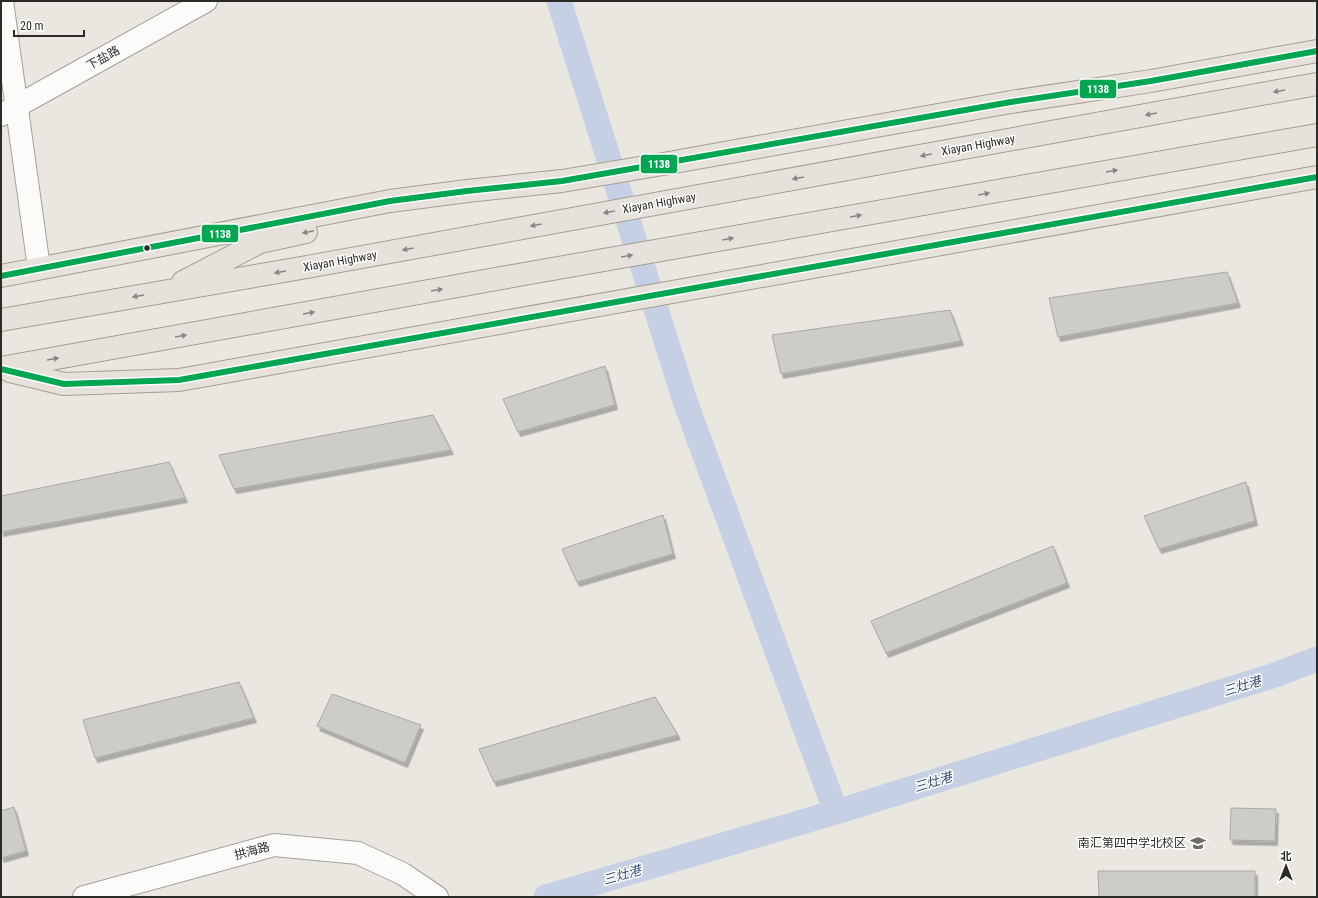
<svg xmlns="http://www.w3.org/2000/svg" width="1318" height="898" viewBox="0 0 1318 898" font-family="'Roboto Condensed','Noto Sans SC',sans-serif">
<defs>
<filter id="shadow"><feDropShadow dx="2.5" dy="4.5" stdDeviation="0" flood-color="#0004"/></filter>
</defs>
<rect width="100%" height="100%" fill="#e9e7e0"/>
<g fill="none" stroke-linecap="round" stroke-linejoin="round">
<path stroke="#c6d0e4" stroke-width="25" d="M559 1 685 401 836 812
M546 897 836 812 1272 676 1317 659"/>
</g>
<path fill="#ceccc7" stroke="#aaa8a3" filter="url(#shadow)" d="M1227 272 1238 303 1058 337 1049 298Z
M950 310 961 341 781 374 772 335Z
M605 366 615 405 518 432 503 399Z
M433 415 451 450 234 489 219 455Z
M169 462 185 498 1 532V496Z
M1246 482 1255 521 1159 549 1144 516Z
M663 515 673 554 577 582 562 549Z
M1053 546 1067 583 886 653 871 621Z
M239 682 254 718 95 758 83 720Z
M332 694 421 725 405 763 317 726Z
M655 697 678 735 494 782 479 749Z
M14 807 26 851 1 858V811Z
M1231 808 1276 809 1275 841 1230 840Z
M1098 871H1255V897H1099Z"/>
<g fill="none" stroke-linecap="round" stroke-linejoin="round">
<defs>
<path id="minor" d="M2 1 39 268
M1 115 206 1
M84 897 274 845 358 853 403 874 437 897"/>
<path id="major" d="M1 276 390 201 467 191 562 181 663 164 1011 102 1151 81 1317 51
M183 282 260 242 306 232
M1 320 307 267 1317 84
M1 368 524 274 1317 135
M10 371 64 384 179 380 1317 177"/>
</defs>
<use href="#minor" stroke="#a2a19b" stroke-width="24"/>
<use href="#major" stroke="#a59f91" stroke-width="24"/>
<use href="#minor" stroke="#fcfbfa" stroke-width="22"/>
<use href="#major" stroke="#e6e2db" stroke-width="22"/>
<defs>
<path id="bus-1" d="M1 276 390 201 467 191 562 181 1011 102 1151 81 1317 51
M1 369 64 384 179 380 1317 177"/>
</defs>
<use href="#bus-1" stroke="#fff" stroke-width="9"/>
<use href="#bus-1" stroke="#00a651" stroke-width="6"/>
</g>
<defs><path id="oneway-solid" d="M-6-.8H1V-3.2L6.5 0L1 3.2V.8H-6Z"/></defs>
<g fill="#888680">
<use href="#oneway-solid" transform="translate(1279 91) rotate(170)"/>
<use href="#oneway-solid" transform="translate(1151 114) rotate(170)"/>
<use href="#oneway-solid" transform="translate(926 155) rotate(170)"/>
<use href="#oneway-solid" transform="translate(1112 171) rotate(-10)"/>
<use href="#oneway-solid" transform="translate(798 178) rotate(170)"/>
<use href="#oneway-solid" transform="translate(984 194) rotate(-10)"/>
<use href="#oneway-solid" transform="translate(609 212) rotate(170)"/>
<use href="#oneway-solid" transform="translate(856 216) rotate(-10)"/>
<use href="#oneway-solid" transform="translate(536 225) rotate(170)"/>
<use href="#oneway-solid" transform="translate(308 232) rotate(168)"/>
<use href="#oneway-solid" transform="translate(728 239) rotate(-10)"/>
<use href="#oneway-solid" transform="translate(408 249) rotate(170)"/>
<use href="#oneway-solid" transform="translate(627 256) rotate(-10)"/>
<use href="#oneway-solid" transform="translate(280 272) rotate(170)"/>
<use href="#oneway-solid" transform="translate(437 290) rotate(-10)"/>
<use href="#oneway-solid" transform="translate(138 296) rotate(170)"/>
<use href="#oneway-solid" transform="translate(309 313) rotate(-10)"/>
<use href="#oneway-solid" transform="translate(181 336) rotate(-10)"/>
<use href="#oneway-solid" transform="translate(53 359) rotate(-10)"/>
</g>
<defs>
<symbol id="school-bare" viewBox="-9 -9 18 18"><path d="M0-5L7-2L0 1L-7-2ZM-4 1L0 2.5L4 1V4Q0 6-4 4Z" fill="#6e6c66" stroke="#fff" stroke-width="2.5" paint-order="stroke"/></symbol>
</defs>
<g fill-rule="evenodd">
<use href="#school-bare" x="1187" y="832" width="22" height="22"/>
</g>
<circle fill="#2b2a25" stroke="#fff" stroke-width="1.5" cx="147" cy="248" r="3.5"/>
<g text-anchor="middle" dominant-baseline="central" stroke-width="3" stroke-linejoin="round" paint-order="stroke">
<g font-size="12" fill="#2b2a25" stroke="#fff">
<text transform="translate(103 58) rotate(-29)">下盐路</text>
<text transform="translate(978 145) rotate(-10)">Xiayan Highway</text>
<text transform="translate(659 203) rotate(-10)">Xiayan Highway</text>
<text transform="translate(340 261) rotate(-10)">Xiayan Highway</text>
<text transform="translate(252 851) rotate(-15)">拱海路</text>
</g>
<g font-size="12" fill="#2b2a25" stroke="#fff" text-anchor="end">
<text x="1186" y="843">南汇第四中学北校区</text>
</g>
<g font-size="13" font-style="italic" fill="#354a74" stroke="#fff">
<text transform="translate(1242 686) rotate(-17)">三灶港</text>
<text transform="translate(933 782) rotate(-17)">三灶港</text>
<text transform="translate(622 875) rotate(-16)">三灶港</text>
</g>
</g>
<g stroke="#fff" stroke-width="1.5">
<rect x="1079" y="79" width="38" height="20" rx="4" fill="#00a651"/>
<rect x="640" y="154" width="38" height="20" rx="4" fill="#00a651"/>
<rect x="201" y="224" width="38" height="19" rx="4" fill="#00a651"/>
</g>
<g font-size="11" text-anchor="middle" font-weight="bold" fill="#fff">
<text x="1098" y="93">1138</text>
<text x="659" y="168">1138</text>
<text x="220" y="238">1138</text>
</g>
<rect width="1318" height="898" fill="none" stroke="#2b2a25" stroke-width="4"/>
<g transform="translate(1286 866)" stroke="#ffffff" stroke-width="3" paint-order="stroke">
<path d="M0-3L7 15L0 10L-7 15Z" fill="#2b2a25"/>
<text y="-6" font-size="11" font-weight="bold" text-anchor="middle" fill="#2b2a25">北</text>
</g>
<path d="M14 30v6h70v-6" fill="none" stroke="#2b2a25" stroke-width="2"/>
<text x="20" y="30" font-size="12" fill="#2b2a25" stroke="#ffffff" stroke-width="3" paint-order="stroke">20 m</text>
</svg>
